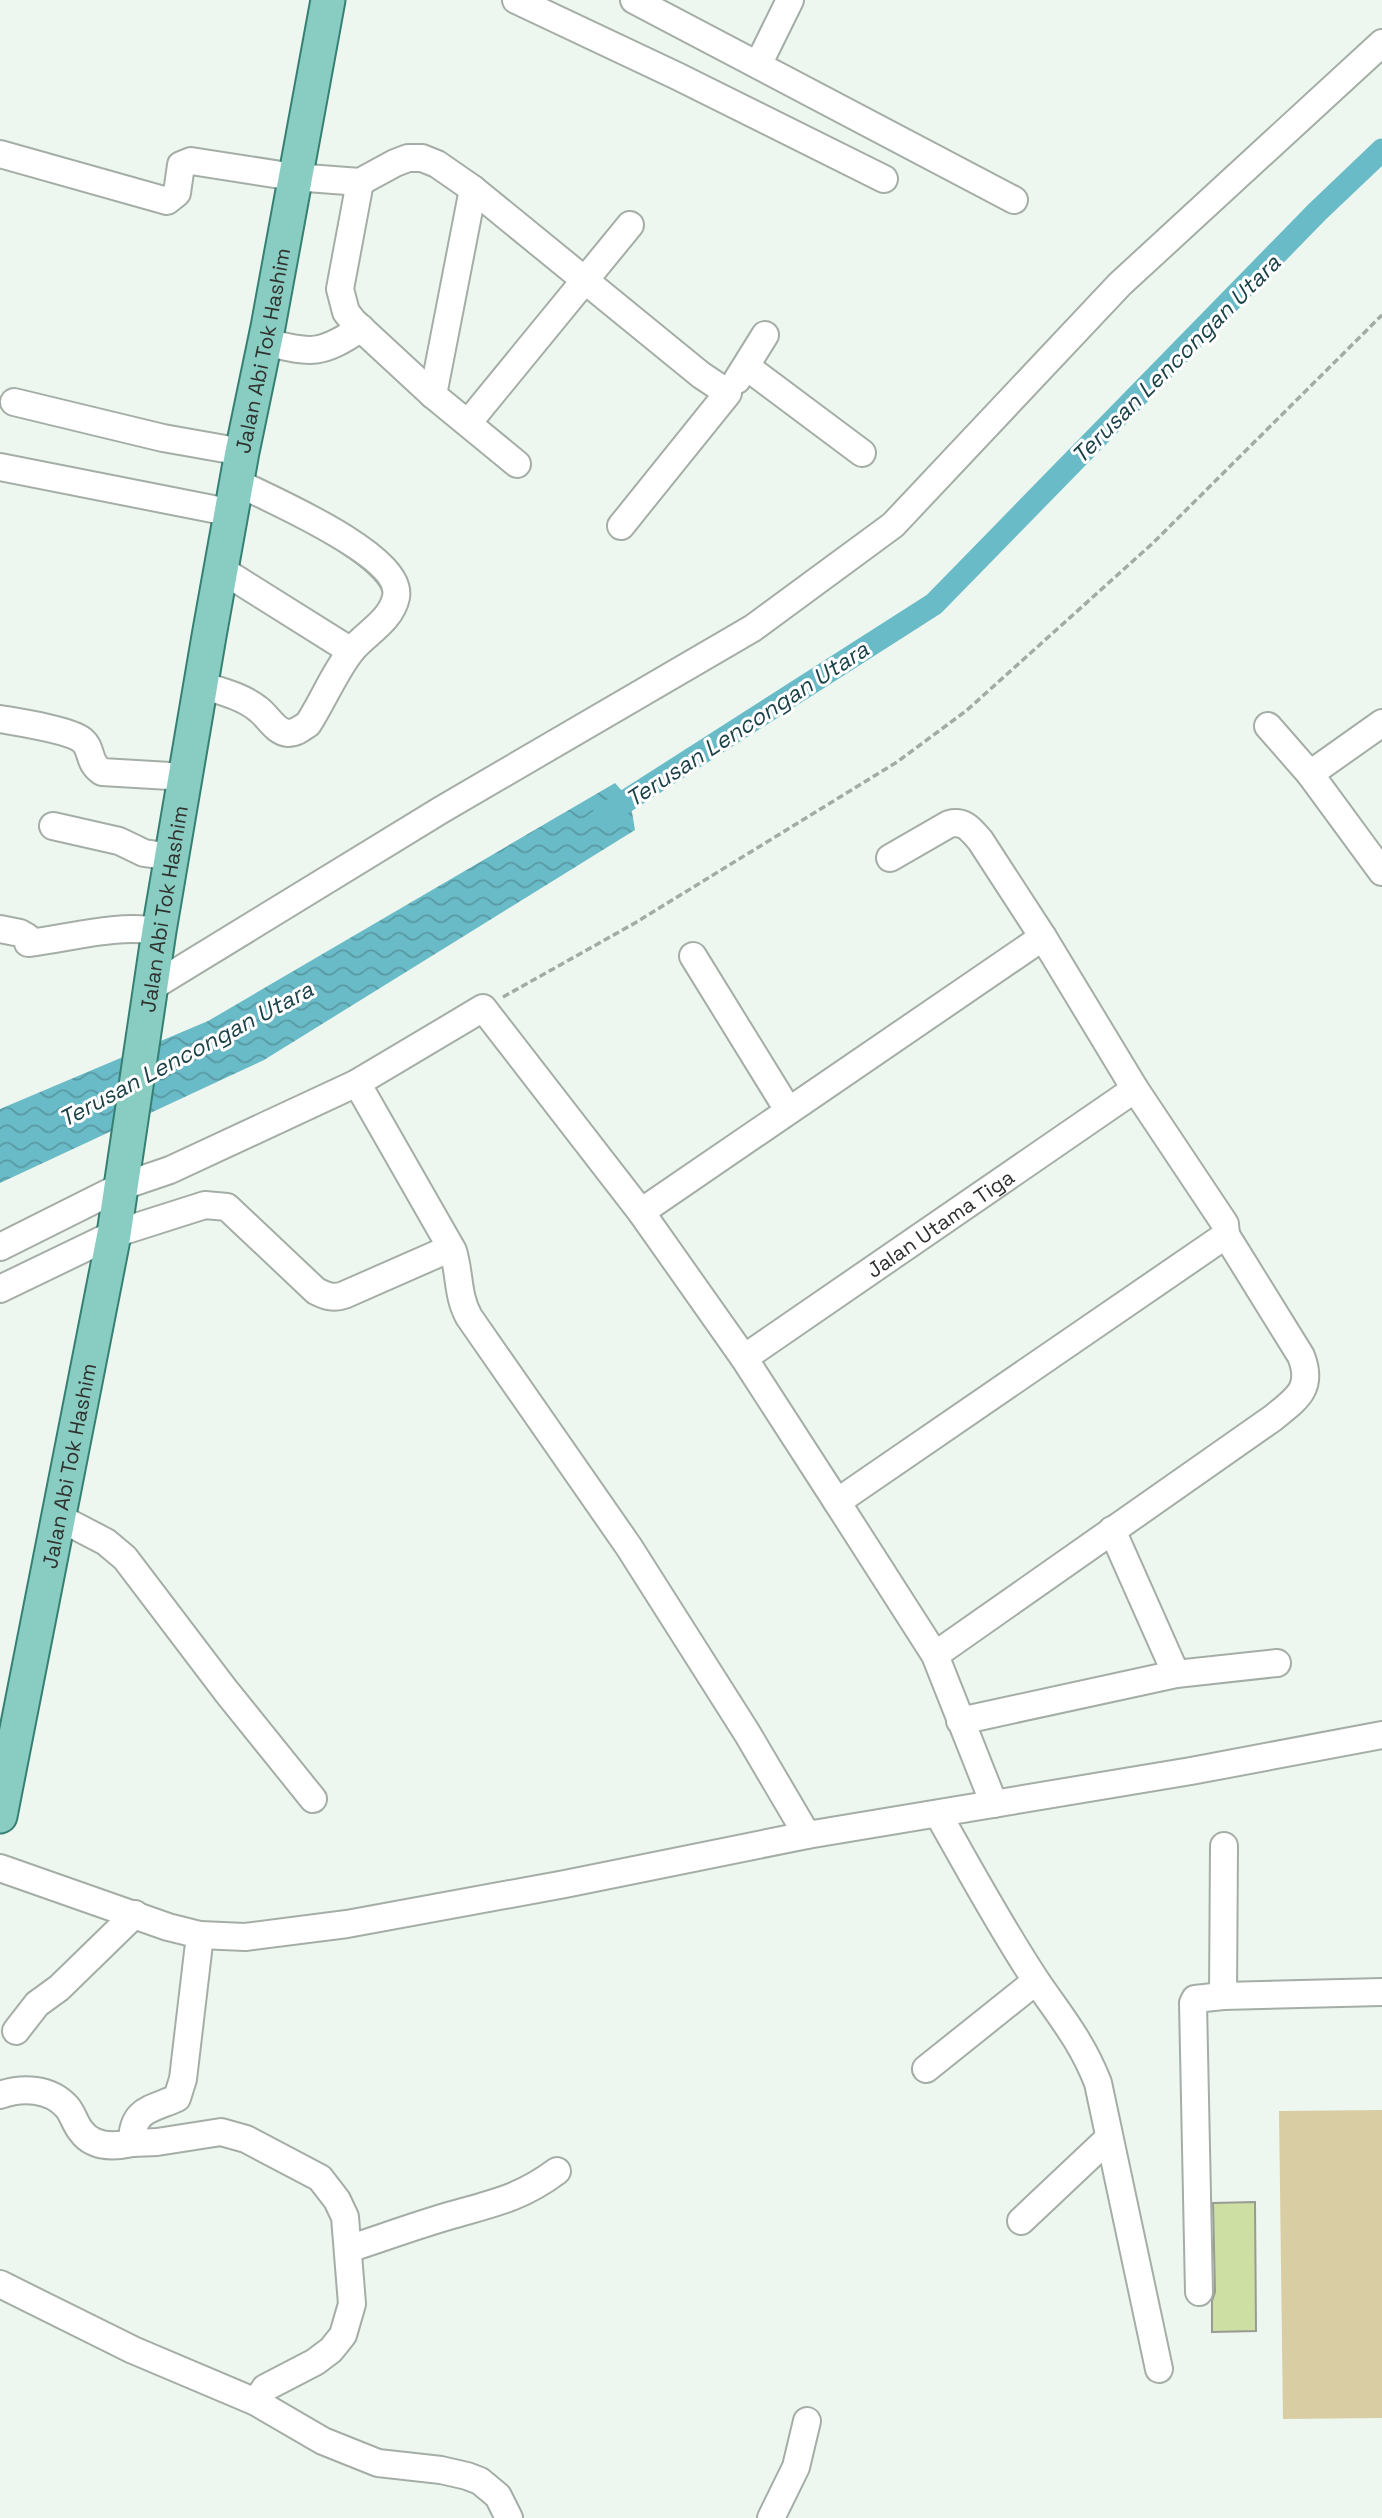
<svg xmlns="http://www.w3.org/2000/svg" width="1382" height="2518" viewBox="0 0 1382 2518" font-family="'Space Grotesk',sans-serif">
<defs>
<pattern id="water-waves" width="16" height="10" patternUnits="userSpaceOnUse" patternTransform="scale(1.75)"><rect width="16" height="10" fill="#6abbc8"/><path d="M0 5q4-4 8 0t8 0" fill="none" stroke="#5899a3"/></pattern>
</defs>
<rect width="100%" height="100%" fill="#edf7ef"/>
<path fill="#d9cda4" d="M1382 2110V2418L1283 2419 1279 2111Z"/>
<path fill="url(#water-waves)" d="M615 783 630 800 635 830 264 1060 0 1183V1109L208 1021Z"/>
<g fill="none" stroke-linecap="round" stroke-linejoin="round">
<path stroke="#6abbc8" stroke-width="23" d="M604 815 934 604 1317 212 1382 150"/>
</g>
<path fill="#cddfa3" stroke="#989b91" stroke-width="2" d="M1255 2202 1256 2331 1212 2332V2301L1215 2292 1213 2203Z"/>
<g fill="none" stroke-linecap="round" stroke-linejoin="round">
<defs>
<g id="minor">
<path d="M516 0 677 76 884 179"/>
<path d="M634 0 1014 200"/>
<path d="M758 65 790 0"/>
<path d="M0 154 167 201 177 193 181 165 191 161 294 177 360 182 395 163 408 158H422L437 164 473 189 701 375 728 393 621 526"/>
<path d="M360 182 340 289 346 312 353 321 433 395 517 464"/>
<path d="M265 342C311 353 320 356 361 328"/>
<path d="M747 367 862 453"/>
<path d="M737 380 765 335"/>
<path d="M433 395 473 189"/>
<path d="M14 402 163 438 242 452"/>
<path d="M468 423 630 225"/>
<path d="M0 467 233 513"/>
<path d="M222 570 351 651"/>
<path d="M201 685C220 691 242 696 258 709 268 716 275 732 288 733 296 733 302 728 308 724 323 701 335 671 352 650 366 633 391 621 396 597 404 556 270 499 238 483"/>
<path d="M0 719C17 722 70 730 82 740 93 749 87 762 102 772L187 777"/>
<path d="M1268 726 1310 774 1382 872"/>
<path d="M1310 774 1382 723"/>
<path d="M53 826 119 841 144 853 172 857"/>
<path d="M0 929 20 933 27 937 28 943C71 938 115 924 159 931"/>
<path d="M693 956 788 1110"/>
<path d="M152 987 441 810 753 628 893 525 1120 284 1382 43"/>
<path d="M357 1083 453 1251C460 1273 457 1296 469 1317L629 1547 747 1733 807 1835"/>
<path d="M641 1212 1043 937"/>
<path d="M0 1247 120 1187 170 1170 357 1083 483 1008 641 1212 744 1358 837 1502 935 1655 994 1804"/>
<path d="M0 1289 114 1234 205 1205 227 1207 316 1291C326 1296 333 1299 344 1295L451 1248"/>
<path id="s1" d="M744 1358 1135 1089"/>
<path d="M837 1502 1226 1235 1225 1224 1135 1089 1043 937 980 840C971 830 965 820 949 824L890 858"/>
<path d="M58 1517 106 1542 125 1558 226 1691 313 1799"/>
<path d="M1112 1530 1176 1674"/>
<path d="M935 1655 1273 1418C1296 1399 1314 1389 1301 1356L1226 1235"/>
<path d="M960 1721 1176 1674 1277 1663"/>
<path d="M938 1814C970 1870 1001 1928 1037 1982 1061 2017 1082 2042 1098 2083L1159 2369"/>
<path d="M0 1868 168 1927 200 1935 245 1937 347 1924 565 1884 807 1835 1191 1771 1382 1735"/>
<path d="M1223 1996 1224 1846"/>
<path d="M16 2031 37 2004 59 1988 135 1914"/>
<path d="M926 2069 1036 1981"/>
<path d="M0 2095C22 2087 50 2088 67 2107 73 2114 75 2124 81 2131 93 2148 114 2147 132 2143 132 2109 150 2110 177 2098L183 2079 200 1935"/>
<path d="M132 2143 157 2142 221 2132 246 2139 320 2178 337 2200 345 2217 352 2304 343 2335 331 2350 315 2362 265 2388 256 2402"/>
<path d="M1021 2221 1109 2138"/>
<path d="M348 2249C382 2238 417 2225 452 2215 494 2203 521 2198 557 2171"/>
<path d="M0 2284 133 2350 256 2402 323 2441 378 2463 441 2470 467 2476 480 2481 498 2496 509 2518"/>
<path d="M1199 2292 1193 2003 1195 1999 1223 1996 1382 1992"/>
<path d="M771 2518 796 2467 807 2421"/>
</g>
<g id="major">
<path id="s2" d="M0 1816 114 1234 159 931 209 636 242 452 268 327 328 0"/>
</g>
</defs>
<use href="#minor" stroke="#a5aea6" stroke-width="30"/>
<use href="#major" stroke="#368073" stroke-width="37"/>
<path stroke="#a4aba5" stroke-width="3.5" stroke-dasharray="7 3.5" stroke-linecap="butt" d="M503 997 635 923 897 762 966 711 1153 543 1382 315"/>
<use href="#minor" stroke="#fff" stroke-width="26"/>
<use href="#major" stroke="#89ccc1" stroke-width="33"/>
</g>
<g text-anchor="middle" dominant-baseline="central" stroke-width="6" stroke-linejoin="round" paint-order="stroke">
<g font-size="21" fill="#2f322f" stroke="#fff">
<text stroke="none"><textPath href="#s2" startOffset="1489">Jalan Abi Tok Hashim</textPath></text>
<text stroke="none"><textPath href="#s2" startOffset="922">Jalan Abi Tok Hashim</textPath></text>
<text stroke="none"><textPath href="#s1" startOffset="238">Jalan Utama Tiga</textPath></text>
<text stroke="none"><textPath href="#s2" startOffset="357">Jalan Abi Tok Hashim</textPath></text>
</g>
<g font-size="23" font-style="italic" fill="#1b4248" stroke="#fff">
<text transform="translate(1176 359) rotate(-45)">Terusan Lencongan Utara</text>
<text transform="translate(747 724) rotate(-33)">Terusan Lencongan Utara</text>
<text transform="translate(186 1054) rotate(-28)">Terusan Lencongan Utara</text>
</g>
</g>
</svg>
